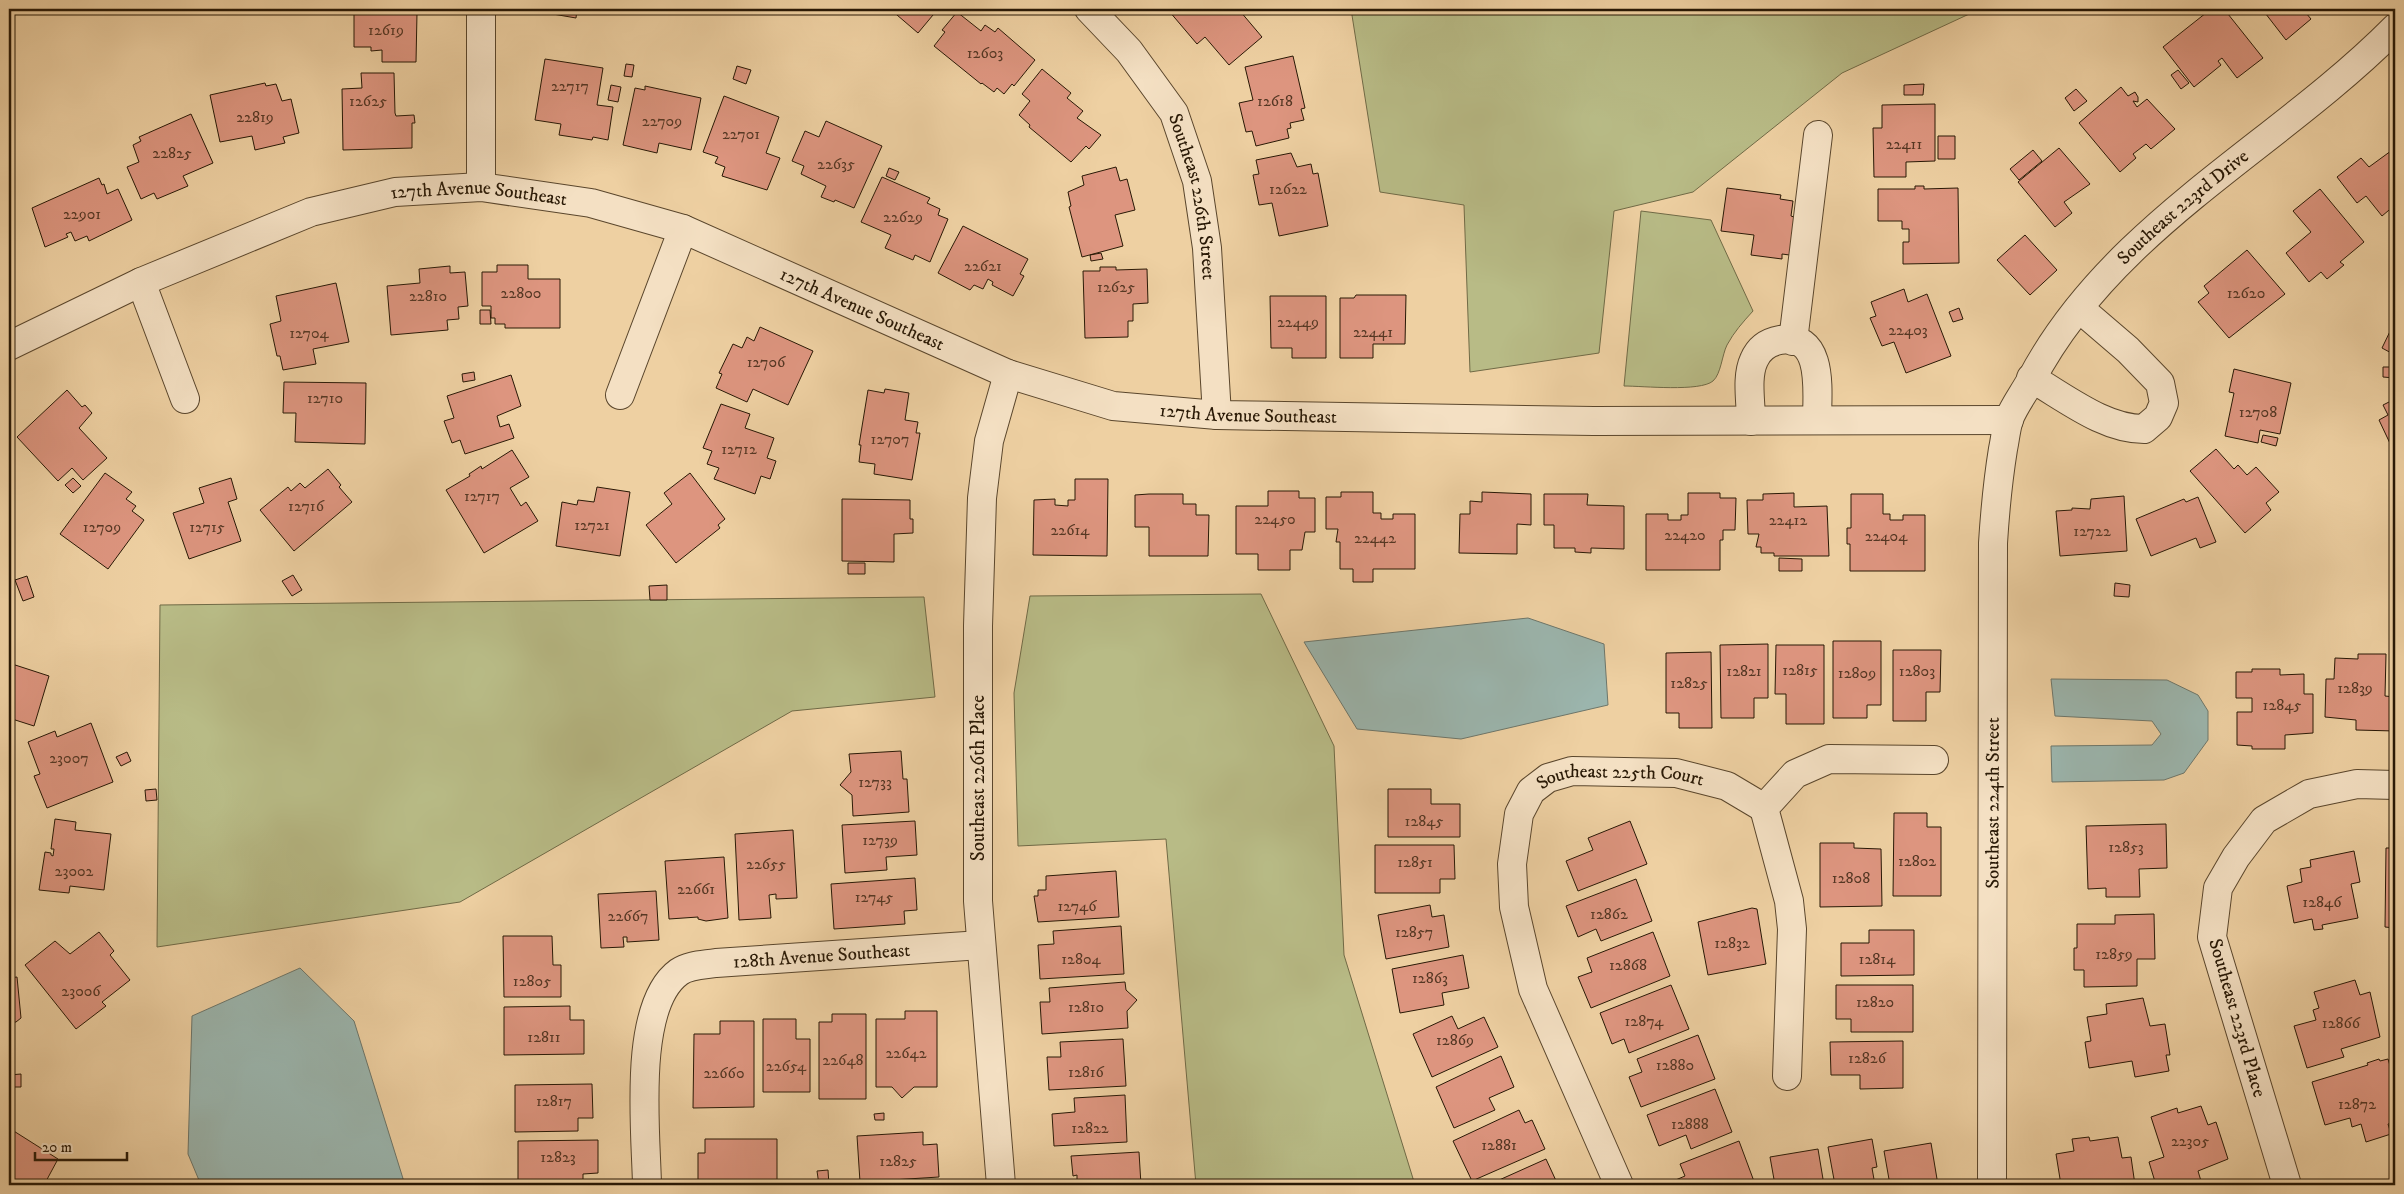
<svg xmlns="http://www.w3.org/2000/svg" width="2404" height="1194" viewBox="0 0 2404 1194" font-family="'IM FELL DW Pica',serif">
<rect width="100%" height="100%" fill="#eed0a2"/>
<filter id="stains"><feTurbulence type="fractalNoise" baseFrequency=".004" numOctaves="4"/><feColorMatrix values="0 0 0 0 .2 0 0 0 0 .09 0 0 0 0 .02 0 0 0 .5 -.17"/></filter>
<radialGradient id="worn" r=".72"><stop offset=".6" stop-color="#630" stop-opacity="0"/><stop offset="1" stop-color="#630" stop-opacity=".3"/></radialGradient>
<path fill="#b8bb86" stroke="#706a46" d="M1351 9H1980L1842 73 1693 192 1614 211 1599 353 1470 372 1464 205 1380 192Z
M1641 211 1711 220 1753 311C1743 322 1734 332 1727 345 1722 355 1721 374 1713 381 1700 392 1643 386 1624 386Z
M1261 594 1334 746 1344 955 1415 1185H1196L1166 839 1018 846 1014 693 1030 596Z
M924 597 935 697 792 711 460 902 157 947 160 605Z"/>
<path fill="#9bb5ad" stroke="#6d766a" d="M1528 618 1604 644 1608 705 1461 739 1357 729 1304 642Z
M2051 679 2167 680 2198 695 2208 711V740L2184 773 2164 780 2052 782 2051 746 2152 745 2161 734 2152 721 2055 716Z
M300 968 354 1021 405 1185H201L188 1154 192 1016Z"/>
<path fill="#dd957f" stroke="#281805" d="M354 9H403V14L417 13 416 62H382V50L371 51V47H354Z
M548 9H605L604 14 577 9 576 18 547 13Z
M890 9H938L918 33Z
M1171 9H1242L1240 11 1262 37 1229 65 1205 37 1197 44 1169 11Z
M2211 9 2217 14 2224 9 2263 58 2237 78 2222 58 2218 61 2221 65 2194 87 2163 47Z
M2262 9H2310L2306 13 2311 19 2286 40Z
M957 12 981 31 985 25 995 32 998 28 1035 60 1014 86 1012 84 1004 94 997 88 994 92 982 83 981 84 934 46 945 32 942 30Z
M1293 56 1305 108 1301 109 1304 120 1290 123 1291 128 1287 129 1289 138 1256 146 1252 131 1246 132 1239 103 1253 100 1245 67Z
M545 59 603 68 597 105 613 107 608 140 593 137 592 140 559 135 561 124 535 120Z
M626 64 634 65 632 77 624 76Z
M737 66 751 70 746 84 733 79Z
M1042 69 1071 93 1067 98 1083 111 1077 118 1101 135 1089 149 1086 146 1071 162 1029 127 1030 125 1019 115 1030 101 1022 94Z
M2178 70 2189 83 2181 89 2171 75Z
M361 73H394L395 113 396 116 414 115 415 123H412V148L343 150 342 89 362 88Z
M265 83 266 86 276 84 282 101 291 99 299 133 283 137 285 143 255 150 252 136 220 142 210 95Z
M1924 84 1923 95H1904V85Z
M611 85 621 87 618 102 608 100Z
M645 86 701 98 691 150 659 143 657 153 623 145 635 88 645 90Z
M2121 87 2128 96 2135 92 2138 97V102L2133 101 2137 107 2147 99 2175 129 2151 149 2146 144 2133 154 2136 158 2120 172 2079 123Z
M2076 89 2087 101 2074 111 2065 98Z
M724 96 779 117 766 153 780 158 767 190 722 176 725 167 715 163 718 157 703 152Z
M1935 104V161L1906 162V177H1874L1873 128H1882V105Z
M191 114 213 163 183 176 188 186 157 199 154 193 141 199 127 167 139 162 133 145 141 141 139 137Z
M826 121 882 146 854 208 835 200 834 202 821 197 826 186 801 174 804 166 792 161 805 131 819 137Z
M1938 136H1955V159H1938Z
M2059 148 2090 184 2064 202 2072 213 2055 227 2018 182Z
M2395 148V205L2382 216 2366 196 2357 203 2337 177 2361 158 2369 167Z
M2033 150 2042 161 2019 180 2010 169Z
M1291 153 1297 167 1311 164 1313 174 1318 173 1328 226 1279 236 1272 203 1259 205 1253 175 1259 174 1256 160Z
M1116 167 1120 181 1127 179 1135 210 1115 215 1123 246 1082 257 1069 207 1071 206 1068 192 1084 185 1082 176Z
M889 168 899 172 895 180 886 176Z
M882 177 930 198 927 203 940 209 938 215 948 219 930 262 915 255 913 260 885 248 891 235 861 222Z
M99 178 102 185 104 184 107 194 118 189 132 220 89 241 87 236 75 241 71 232 66 234 68 237 45 247 32 208Z
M1915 186H1924V189L1958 188 1959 263 1903 264V242H1909V229H1902V221H1878V189H1915Z
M1727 188 1781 195 1780 199 1793 201 1791 216 1794 217 1797 256 1782 254V259L1751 255 1754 235 1721 231Z
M2320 189 2364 242 2340 262 2344 265 2327 279 2321 272 2309 282 2286 253 2311 232 2293 211Z
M963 226 1028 259 1020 274 1024 276 1013 296 992 285 993 282 988 279 983 289 974 285 970 290 938 273Z
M2025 235 2057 270 2030 295 1997 260Z
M2247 250 2285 294 2229 338 2198 302 2209 293 2204 286Z
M1101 253 1103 259 1091 261 1090 255Z
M497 265H528V279H560V328H505V324H495V318H491V306H482V272H497Z
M450 266V273L465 272 468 306 458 307 459 319 447 320 448 330 391 335 387 286 420 283 419 269Z
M1100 267H1116V270L1147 269 1148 303 1133 304V321H1128V337L1085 338 1083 271H1100Z
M336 283 349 342 313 349 316 364 283 370 280 356H277L270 324 281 321 276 296Z
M1904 289 1908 302 1927 294 1951 356 1906 373 1894 342 1882 346 1870 318 1876 316 1871 302Z
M1356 295H1406L1405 344H1373V358H1340V298H1354Z
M1270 296H1326V358H1292V348H1271Z
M1959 308 1963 319 1953 322 1949 312Z
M480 310H490L491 324H480Z
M2395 321V355L2382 348Z
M760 327 813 351 788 405 753 389 747 402 716 388 722 374 719 373 733 344 742 348 747 337 754 341Z
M2383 367H2395V378L2383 377Z
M2234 369 2291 383 2280 434 2260 430 2258 443 2225 436 2234 393 2229 392Z
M474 372 475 380 463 382 462 374Z
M511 375 521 406 497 416 500 427 509 424 514 438 465 454 460 440 452 443 444 421 454 418 447 396Z
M284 382 366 383 365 444 295 442 296 413H283Z
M885 389 909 393 905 420 918 422 916 433H920L912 480 874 474 875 464 859 462 861 445H859L868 390 884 393Z
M67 390 82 407 85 405 92 413 79 428 107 458 83 480 72 468 58 481 17 437Z
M2395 399V454L2379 420 2388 415 2383 405Z
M721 404 750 414 745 428 774 438 767 458 776 461 770 479 761 476 755 494 714 479 719 468 707 464 712 451 703 448Z
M2263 435 2278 438 2276 446 2261 442Z
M2216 449 2234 469 2238 465 2247 475 2256 467 2279 492 2266 503 2271 510 2245 533 2190 471Z
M512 450 529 477 510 488 521 506 526 502 538 521 484 553 446 490 470 476 469 474 481 466 482 469Z
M328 469 341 485 339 487 352 502 294 551 260 510 288 487 291 491 300 483 305 488Z
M105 473 132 492 126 499 136 506 132 511 144 520 108 569 60 534Z
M690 473 725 519 718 525 720 528 676 563 646 525 672 504 664 493Z
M73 478 81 486 73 493 65 485Z
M231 478 237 499 228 502 241 541 189 559 173 513 204 503 199 488Z
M1075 479H1108L1107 556 1033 555 1034 500 1055 499V505L1068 506V500H1075Z
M597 487 630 492 620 556 556 546 562 502 577 505 578 500 594 502Z
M1268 491H1299V498H1315V532H1305L1302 550H1290V570H1258V554H1236V506H1268Z
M1341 492H1373V513H1381V519H1393V514H1415V569H1373V582H1353V569H1340V542H1336L1338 529H1326V497H1341Z
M1482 492 1531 494V525L1517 524V554L1459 553 1460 514H1470V501L1482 502Z
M1688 493H1720V498H1736L1735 530H1723V540H1720V570H1646V514H1668V520H1681V515H1688Z
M1794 493V507L1827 506 1829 556H1774V553H1761V547H1756L1759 534H1748L1747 500H1763V494Z
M1149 494H1183V504H1196V515H1209L1208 556H1149V527H1135V495Z
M1544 494H1588L1587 505 1624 506V549L1591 548V553L1575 552V548H1554V525H1544Z
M1851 494H1883V514H1890V520H1903V515H1925V571H1850V544H1847V528H1851Z
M2124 496 2127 551 2060 556 2056 511 2072 510V508L2090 509 2091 499Z
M2198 497 2216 542 2200 548 2196 538 2151 556 2136 519 2184 499 2186 502Z
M842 499 910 500V519H913V533L894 534V562L842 561Z
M1779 558 1802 559V571H1779Z
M848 563H865V574H848Z
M293 575 302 590 292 596 282 581Z
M27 576 34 597 23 601 15 580Z
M2115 583 2130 585 2129 597 2114 596Z
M667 585V600H650L649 586Z
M1833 641H1881V705H1867V718H1833Z
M1768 644V698H1754V718H1721L1720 645Z
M1776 645H1824V724H1786V694H1775Z
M1893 650H1941L1940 692H1926V721H1893Z
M1711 652 1712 728H1679V713H1666V653Z
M2358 654H2386L2385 696 2395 697V731L2356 730V720L2325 717 2326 679H2334L2335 658 2358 659Z
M9 663 49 676 34 726 9 718Z
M2252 669H2280V675L2304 674V694H2313V733L2285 735V749H2252V746L2237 745V712H2252V698H2236V672H2252Z
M91 723 113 782 47 808 34 776 40 774 28 742 55 731 57 737Z
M901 751 903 779H907L909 812 853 816 852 795 840 785 851 772 849 754Z
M127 752 131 761 121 766 116 757Z
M156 789 157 800 146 801 145 790Z
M1388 789H1431V804H1460V837H1388Z
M1894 813H1927V827H1941V896H1893Z
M55 819 76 822 75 830 111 834 104 890 70 886 69 893 39 890 45 852 51 853V855L53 856 54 849H51Z
M915 821 917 855 886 857 887 870 845 873 842 825Z
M1630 821 1647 864 1578 891 1566 861 1593 850 1588 838Z
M2166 824 2167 868 2139 869 2140 897H2106V888L2088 889 2086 826Z
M793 830 797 898 776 899V894L769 895 771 918 739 920 735 834Z
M1820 843H1854V848L1881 849 1882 906 1820 907Z
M1375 845H1454L1455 879H1440V893H1375Z
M2386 848H2395V928L2385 927Z
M2354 851 2360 882 2351 884 2358 918 2322 925 2323 929 2314 930 2312 919 2294 923 2287 886 2302 882 2300 869 2311 867 2310 860Z
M724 857 728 918 706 921 698 919V917L669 919 665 861Z
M1116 871 1119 917 1038 922 1034 896H1038V890H1046V876Z
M915 878 917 910 904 911 905 924 834 929 831 884Z
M1636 879 1652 921 1601 941 1596 929 1578 937 1566 906Z
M656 891 659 940 627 942V937H623L624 947 601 948 598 894Z
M1430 905 1432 917 1444 915 1449 947 1386 959 1378 915Z
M1752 908 1757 909 1766 964 1708 975 1698 922Z
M2154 914 2155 959H2137V986L2084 987V970H2074V948H2077V924H2115V915Z
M1121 926 1124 974 1040 979 1038 945 1054 944 1053 931Z
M1869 930H1914V975L1841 976V943H1869Z
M99 932 114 951 110 955 130 980 102 1002 106 1006 76 1029 25 965 55 941 70 954Z
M1653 932 1670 976 1591 1008 1578 977 1592 972 1587 958Z
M503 936H552L553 965H561V997H504Z
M1463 955 1469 988 1442 993 1444 1005 1400 1013 1392 969Z
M17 977 21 1018 16 1022 9 1023V978Z
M2355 980 2360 995 2370 992 2380 1037 2341 1049 2344 1057 2307 1068 2294 1026 2316 1020 2313 1010 2319 1008 2314 992Z
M1125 982 1126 990 1137 1000 1127 1011 1128 1028 1042 1034 1040 1002H1050L1049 988Z
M1671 985 1689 1029 1629 1053 1624 1039 1612 1044 1600 1013Z
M1836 985H1913V1032H1851V1019H1836Z
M2143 998 2150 1026 2165 1024 2170 1055H2166L2169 1071 2135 1077 2132 1061 2089 1068 2085 1042 2091 1041 2087 1017 2107 1014 2106 1004Z
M570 1006V1020H584V1054L504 1055V1007Z
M905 1011H937V1087H914L902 1098 892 1087H876V1019H905Z
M832 1014H866V1099H819V1022H832Z
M1452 1016 1458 1029 1484 1017 1498 1047 1432 1077 1413 1034Z
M763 1019H796V1039H810V1092H763Z
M720 1021H754V1107L693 1108 694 1034H720Z
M1698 1035 1715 1079 1641 1107 1629 1077 1642 1072 1637 1059Z
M1123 1039 1126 1086 1049 1090 1047 1057H1061L1060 1042Z
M1903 1041V1088L1860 1089V1075H1831L1830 1042Z
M1501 1056 1514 1087 1489 1098 1495 1110 1454 1128 1436 1087Z
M2379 1059 2380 1061 2388 1059 2395 1082V1122L2388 1124 2391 1134 2366 1142 2361 1124 2352 1127 2350 1118 2325 1125 2312 1082 2368 1065 2367 1063Z
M21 1074V1087H9V1075Z
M592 1084 593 1118H578V1131L515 1132V1085Z
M1715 1089 1732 1132 1691 1149 1686 1135 1659 1146 1647 1115Z
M1125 1095 1127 1142 1054 1146 1052 1114 1075 1112 1074 1098Z
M2201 1106 2208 1125 2216 1122 2228 1159 2198 1171 2201 1181 2186 1185H2156L2149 1162 2164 1157 2151 1117 2177 1108 2178 1113Z
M1519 1110 1525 1123 1532 1120 1545 1149 1472 1181 1453 1141Z
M884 1113V1120H875L874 1114Z
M9 1128 58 1159 44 1185H18L11 1181 9 1185Z
M923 1132V1145L937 1144 939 1177 860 1182 857 1136Z
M2089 1137 2090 1141 2118 1137 2122 1158 2131 1157 2135 1185H2061L2056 1154 2074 1151 2072 1139Z
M705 1139H777V1184H698V1153H705Z
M1872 1139 1877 1167 1872 1168 1875 1185H1835L1828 1147Z
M598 1140V1173L583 1174V1185H518V1141Z
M1739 1141 1755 1184 1672 1185 1671 1182 1685 1176 1680 1164Z
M1931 1143 1938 1185H1890L1884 1151Z
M1818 1149 1824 1185H1775L1770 1157Z
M1139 1152 1141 1185H1055L1077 1183V1175L1073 1176 1071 1156Z
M1546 1159 1558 1185H1488Z
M828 1170 829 1185H819L817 1171Z"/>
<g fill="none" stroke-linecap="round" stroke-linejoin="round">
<defs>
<g id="minor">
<path id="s1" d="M1089 9 1129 51 1174 113 1197 181 1207 248 1217 415"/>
<path d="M481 187V9"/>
<path d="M141 282 185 399"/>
<path d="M1793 341 1818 135"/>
<path id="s2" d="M9 346 141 282 311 212 395 192 481 187 591 203 683 229 1008 374 1113 406 1217 415 1594 421 2009 420"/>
<path d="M2031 378C2066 398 2104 429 2144 429L2158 417 2164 403 2160 383 2128 350 2079 308"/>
<path d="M620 395 683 229"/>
<path d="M1751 421C1751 402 1746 377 1754 360 1759 348 1769 342 1780 340 1825 332 1817 394 1817 420"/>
<path d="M1787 1076 1792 929 1789 901 1764 808 1795 774 1829 759 1934 760"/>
<path id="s3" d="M647 1185C646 1132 632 1006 679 972 689 965 704 965 716 963L981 945"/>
<path d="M1001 1185 978 901V626L982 498 989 441 1008 374"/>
<path id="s4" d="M1619 1185 1533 989 1514 907 1512 864 1519 814 1531 791 1548 778 1572 771 1676 773 1727 786 1764 808"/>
<path id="s5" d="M1992 1185 1993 543C1995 511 1998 480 2003 449 2005 440 2006 428 2009 419 2014 406 2024 393 2031 380 2111 227 2277 147 2395 28"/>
<path d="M2287 1185 2212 937 2218 888 2236 857 2264 820 2309 794 2357 784 2395 785"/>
</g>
</defs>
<use href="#minor" stroke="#5a462c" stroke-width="30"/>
<use href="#minor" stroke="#f4e0c3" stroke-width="28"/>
</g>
<g text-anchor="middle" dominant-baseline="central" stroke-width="4.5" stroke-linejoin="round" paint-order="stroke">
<g font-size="16" fill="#553724">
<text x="386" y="30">12619</text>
<text x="985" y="53">12603</text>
<text x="570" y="86">22717</text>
<text x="368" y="101">12625</text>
<text x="1275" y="101">12618</text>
<text x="255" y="117">22819</text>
<text x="662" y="121">22709</text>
<text x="741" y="134">22701</text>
<text x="1904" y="144">22411</text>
<text x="172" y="153">22825</text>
<text x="836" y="164">22635</text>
<text x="1288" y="189">12622</text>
<text x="82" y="214">22901</text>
<text x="903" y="217">22629</text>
<text x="983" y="266">22621</text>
<text x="1116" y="287">12625</text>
<text x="521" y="293">22800</text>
<text x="2246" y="293">12620</text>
<text x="428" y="296">22810</text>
<text x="1298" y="322">22449</text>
<text x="1908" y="330">22403</text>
<text x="1373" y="332">22441</text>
<text x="309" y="333">12704</text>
<text x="766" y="362">12706</text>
<text x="325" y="398">12710</text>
<text x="2258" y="412">12708</text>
<text x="890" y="439">12707</text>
<text x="739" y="449">12712</text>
<text x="482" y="496">12717</text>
<text x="306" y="506">12716</text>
<text x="1275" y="519">22450</text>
<text x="1788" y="520">22412</text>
<text x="592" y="525">12721</text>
<text x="102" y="527">12709</text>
<text x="207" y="527">12715</text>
<text x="1070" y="530">22614</text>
<text x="2092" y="531">12722</text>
<text x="1685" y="535">22420</text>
<text x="1886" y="536">22404</text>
<text x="1375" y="538">22442</text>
<text x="1800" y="670">12815</text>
<text x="1744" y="671">12821</text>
<text x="1917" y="671">12803</text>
<text x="1857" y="673">12809</text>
<text x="1689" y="683">12825</text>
<text x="2355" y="688">12839</text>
<text x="2282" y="705">12845</text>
<text x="69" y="758">23007</text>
<text x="875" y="782">12733</text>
<text x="1424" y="821">12845</text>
<text x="880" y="840">12739</text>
<text x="2126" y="847">12853</text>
<text x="1917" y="861">12802</text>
<text x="1415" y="862">12851</text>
<text x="766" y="864">22655</text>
<text x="74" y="871">23002</text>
<text x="1851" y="878">12808</text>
<text x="696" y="889">22661</text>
<text x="874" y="897">12745</text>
<text x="2322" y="902">12846</text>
<text x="1077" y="906">12746</text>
<text x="1609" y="914">12862</text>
<text x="628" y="916">22667</text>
<text x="1414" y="932">12857</text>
<text x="1732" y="943">12832</text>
<text x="2114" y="954">12859</text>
<text x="1081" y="959">12804</text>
<text x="1877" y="959">12814</text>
<text x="1628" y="965">12868</text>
<text x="1430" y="978">12863</text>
<text x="532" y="981">12805</text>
<text x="81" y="991">23006</text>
<text x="1875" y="1002">12820</text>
<text x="1086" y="1007">12810</text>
<text x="1644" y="1021">12874</text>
<text x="2341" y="1023">12866</text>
<text x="544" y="1037">12811</text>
<text x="1455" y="1040">12869</text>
<text x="906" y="1053">22642</text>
<text x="1867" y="1058">12826</text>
<text x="843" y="1060">22648</text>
<text x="1675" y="1065">12880</text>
<text x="786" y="1066">22654</text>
<text x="1086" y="1072">12816</text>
<text x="724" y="1073">22660</text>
<text x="554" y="1101">12817</text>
<text x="2357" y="1104">12872</text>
<text x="1690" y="1124">12888</text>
<text x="1090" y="1128">12822</text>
<text x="2190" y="1141">22305</text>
<text x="1499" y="1145">12881</text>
<text x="558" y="1157">12823</text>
<text x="898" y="1161">12825</text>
</g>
<g font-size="19" fill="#281805" stroke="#f4e0c3">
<text stroke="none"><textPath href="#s2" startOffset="501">127th Avenue Southeast</textPath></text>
<text stroke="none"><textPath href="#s1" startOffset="221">Southeast 226th Street</textPath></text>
<text stroke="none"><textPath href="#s5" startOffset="1044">Southeast 223rd Drive</textPath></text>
<text stroke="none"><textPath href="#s2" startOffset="906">127th Avenue Southeast</textPath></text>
<text stroke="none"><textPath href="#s2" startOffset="1311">127th Avenue Southeast</textPath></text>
<text transform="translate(978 778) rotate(-90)">Southeast 226th Place</text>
<text stroke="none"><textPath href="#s4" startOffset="512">Southeast 225th Court</textPath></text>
<text stroke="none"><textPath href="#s5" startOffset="382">Southeast 224th Street</textPath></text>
<text stroke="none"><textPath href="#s3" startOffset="366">128th Avenue Southeast</textPath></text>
<text transform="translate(2237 1018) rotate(74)">Southeast 223rd Place</text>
</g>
</g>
<rect width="2404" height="1194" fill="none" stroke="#eed0a2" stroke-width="30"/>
<rect x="10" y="10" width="2384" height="1174" fill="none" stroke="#281805" stroke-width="2.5"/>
<rect x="15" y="15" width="2374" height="1164" fill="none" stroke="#281805"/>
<path d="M35 1152v8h92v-8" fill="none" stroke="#281805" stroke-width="2.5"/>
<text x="42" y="1152" font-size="15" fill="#281805" stroke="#f4e0c3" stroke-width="4" paint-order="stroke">20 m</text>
<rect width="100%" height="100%" filter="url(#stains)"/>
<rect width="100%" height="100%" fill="url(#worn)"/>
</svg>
